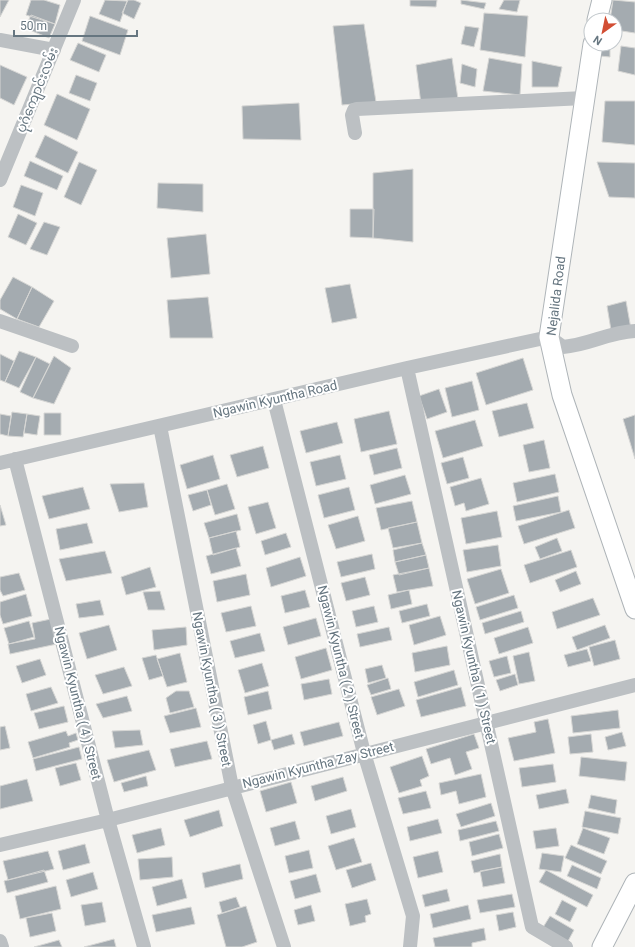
<svg xmlns="http://www.w3.org/2000/svg" width="635" height="947" viewBox="0 0 635 947" font-family="Roboto,'Noto Sans Myanmar',sans-serif">
<rect width="100%" height="100%" fill="#f5f4f1"/>
<path fill="#a4abb0" stroke="#d6d6d4" d="M0 0H9L0 17Z
M31 0H44L60 5 55 24 26 15Z
M105 0 127 1 120 22 99 14Z
M128 0H134L141 3 134 19 122 13Z
M410 0H437L436 7 410 6Z
M461 0 486 3 484 9 461 4Z
M504 0H520L517 12 499 9Z
M613 0 635 2V33L615 30V20H610Z
M484 13 528 16 525 57 480 50Z
M31 15 55 24 49 38 25 28Z
M90 16 128 30 120 55 82 41Z
M364 24 376 102 342 105 333 26Z
M465 26 479 28 474 47 461 44Z
M78 43 106 55 99 72 70 60Z
M600 45 610 47V57L600 56Z
M621 46 635 48V75L618 71Z
M452 58 458 99 421 104 416 65Z
M489 58 522 64 520 95 483 91Z
M532 61 562 67 558 87H532Z
M462 64 477 69 475 87 460 83Z
M0 65 27 77 14 105 0 98Z
M76 75 97 83 90 101 69 93Z
M57 94 90 109 77 140 44 125Z
M605 101H635V145L602 142Z
M299 103 301 140 243 139 242 106Z
M45 135 78 152 68 173 35 157Z
M30 161 63 176 57 190 24 176Z
M79 162 97 170 81 205 64 197Z
M597 162 635 163V198L609 197Z
M413 169V242L373 238V173Z
M158 183 203 184V212L157 208Z
M21 185 43 193 35 216 13 207Z
M350 209H374L373 238 350 237Z
M18 214 37 223 26 245 8 237Z
M44 222 60 227 47 255 30 249Z
M206 234 210 274 171 278 167 238Z
M13 277 32 287 17 319 0 309V300Z
M350 284 357 318 332 323 325 288Z
M32 287 54 301 39 327 17 319Z
M208 297 213 338H170L167 300Z
M626 301 631 329 611 330 607 306Z
M19 351 36 357 19 388 5 382Z
M0 354 14 361 5 382 0 380Z
M54 356 71 368 54 404 33 398Z
M36 357 50 364 33 398 20 392Z
M523 358 533 390 486 405 476 373Z
M472 381 479 410 452 417 445 388Z
M439 389 447 412 427 419 419 396Z
M527 403 534 428 499 437 492 411Z
M389 411 397 444 361 452 354 419Z
M12 412 27 414 23 437 8 436Z
M44 413H61V435H44Z
M0 414 11 416 8 436 0 434Z
M27 414 40 416 37 435 24 433Z
M635 415V459L623 419Z
M475 420 483 446 443 458 435 431Z
M337 422 343 443 306 453 300 431Z
M544 440 550 468 529 472 523 445Z
M263 446 269 468 237 477 230 455Z
M397 448 402 468 374 475 369 455Z
M213 455 220 479 187 489 180 465Z
M340 455 346 479 316 486 310 462Z
M463 457 469 478 447 484 441 463Z
M555 474 559 492 517 502 513 483Z
M405 475 411 494 375 504 370 485Z
M481 478 489 504 466 511 464 503 455 506 450 487Z
M144 483 148 507 119 512 110 484Z
M227 484 235 509 215 515 207 490Z
M83 487 90 509 49 519 42 496Z
M349 487 355 510 324 518 318 495Z
M207 490 211 505 193 511 188 495Z
M558 496 561 512 516 521 513 506Z
M412 501 417 522 381 530 376 508Z
M268 502 276 528 256 534 248 507Z
M0 505 6 525 0 526Z
M569 510 575 528 524 544 518 526Z
M497 511 502 537 466 544 461 518Z
M237 514 241 530 209 538 204 523Z
M358 516 365 541 336 549 328 525Z
M417 522 422 543 393 548 388 528Z
M87 523 93 543 60 550 56 529Z
M236 531 240 547 213 555 209 538Z
M286 533 291 547 265 555 261 541Z
M557 538 562 551 540 559 535 547Z
M422 543 426 555 395 562 393 550Z
M498 545 501 566 467 572 463 550Z
M236 548 241 566 211 574 206 556Z
M571 550 577 567 530 583 524 565Z
M105 551 112 573 66 581 59 559Z
M372 554 375 569 341 577 337 562Z
M426 555 429 568 399 575 395 562Z
M300 557 306 576 271 587 266 568Z
M150 567 156 587 126 595 121 577Z
M429 568 433 586 397 592 393 575Z
M501 569 509 593 475 604 467 579Z
M576 571 581 584 560 592 555 580Z
M19 573 25 590 3 596 0 590V577Z
M246 574 250 595 217 602 213 581Z
M365 577 370 595 346 601 341 583Z
M305 590 310 607 285 613 281 596Z
M409 590 412 604 391 609 388 595Z
M160 591 165 610H148L143 592Z
M26 594 32 616 3 624 0 615V602Z
M514 595 518 608 480 620 476 607Z
M593 598 600 615 557 629 552 612Z
M100 600 104 615 79 618 76 604Z
M427 604 430 616 402 623 399 611Z
M251 606 256 626 226 632 221 613Z
M374 606 378 622 356 627 352 611Z
M521 611 524 622 485 634 482 623Z
M440 616 446 635 414 645 409 625Z
M316 618 321 636 288 645 283 627Z
M51 619 57 644 10 654 8 644 35 639 32 623Z
M29 621 34 637 9 644 4 628Z
M109 625 117 650 87 659 79 633Z
M605 625 610 638 577 650 572 637Z
M186 627 187 645 154 650 152 630Z
M389 627 392 640 360 647 357 634Z
M528 627 533 643 499 654 494 638Z
M260 633 265 651 235 658 230 641Z
M615 640 620 659 594 666 589 647Z
M447 646 450 665 415 672 412 653Z
M326 648 332 670 301 679 295 657Z
M587 649 591 661 568 667 564 655Z
M529 652 535 681 519 684 513 656Z
M180 653 187 682 167 687 157 659Z
M156 655 163 676 149 680 142 658Z
M507 656 511 673 494 677 489 661Z
M40 659 46 675 22 683 16 666Z
M262 663 269 686 245 693 238 670Z
M382 665 386 678 368 683 365 669Z
M124 667 132 686 103 694 95 675Z
M454 670 458 685 418 697 414 682Z
M515 674 518 685 500 691 496 680Z
M388 678 391 689 371 695 367 685Z
M329 679 332 694 304 700 301 684Z
M51 687 58 703 31 711 26 694Z
M461 687 466 706 421 717 416 700Z
M399 689 405 706 377 715 371 697Z
M176 691H189L194 707 170 713 166 698Z
M268 691 272 709 248 715 244 697Z
M127 696 132 711 103 718 96 704Z
M64 706 68 722 39 729 34 713Z
M196 708 201 727 170 733 164 716Z
M618 710 620 728 573 733 571 716Z
M548 719 555 753 514 761 508 738 536 732 534 722Z
M266 721 271 740 258 744 253 725Z
M339 722 343 736 304 746 300 732Z
M5 726 10 748 0 750V727Z
M140 730 143 745 115 748 112 731Z
M66 731 68 736 76 733 78 740 69 743 70 747 33 758 28 742Z
M622 732 626 746 608 750 605 737Z
M292 734 295 744 274 750 271 740Z
M474 734 479 748 466 752 472 769 455 775 450 758 431 764 426 749Z
M591 734 593 752 570 754 568 737Z
M207 741 212 759 175 767 170 749Z
M79 747 82 759 36 771 33 759Z
M149 750 156 770 114 782 107 760Z
M422 756 429 776 420 780 422 786 399 793 390 767Z
M581 757 627 762 625 781 579 776Z
M76 763 81 780 60 786 55 768Z
M553 764 556 782 522 787 519 768Z
M481 774 486 797 459 804 456 791 441 795 439 783Z
M146 776 148 786 124 792 121 783Z
M343 777 347 791 315 801 311 786Z
M27 779 33 801 0 809V786Z
M291 782 297 803 266 812 260 791Z
M566 789 569 803 539 809 536 795Z
M426 791 431 808 403 814 398 798Z
M591 795 617 800 615 814 588 808Z
M491 803 495 816 461 827 456 814Z
M351 809 356 827 331 834 326 816Z
M219 810 223 826 190 837 184 820Z
M585 811 621 818 618 834 582 827Z
M438 819 442 833 410 841 407 827Z
M295 821 300 839 275 846 270 828Z
M496 821 499 831 460 841 458 830Z
M161 828 165 845 137 853 132 835Z
M556 828 559 846 536 849 533 831Z
M583 828 610 838 604 854 577 844Z
M499 834 503 848 472 856 469 842Z
M354 838 362 862 336 870 328 846Z
M85 844 90 863 63 870 58 851Z
M571 845 607 861 601 874 565 858Z
M309 850 313 868 289 873 285 856Z
M48 851 54 869 8 880 3 861Z
M438 851 443 872 418 878 413 857Z
M542 853 564 856 561 872 539 869Z
M500 854 502 867 474 873 471 861Z
M172 857 173 877 140 880 138 859Z
M371 863 376 880 352 888 346 870Z
M240 864 243 879 205 888 202 873Z
M572 865 601 878 597 889 567 876Z
M502 867 505 883 483 887 480 871Z
M44 870 48 882 7 893 4 881Z
M546 870 593 895 587 907 539 882Z
M93 872 98 889 71 897 66 880Z
M316 874 321 892 295 899 290 881Z
M182 879 187 898 157 906 152 887Z
M56 886 61 909 20 919 15 896Z
M447 889 450 901 425 907 422 895Z
M512 894 515 907 480 913 477 900Z
M236 897 240 907 222 913 219 902Z
M367 899 371 914 365 916 366 922 350 926 345 904Z
M562 900 577 908 570 922 555 914Z
M102 902 106 922 85 926 81 905Z
M311 905 315 921 298 925 294 910Z
M468 905 471 919 433 928 430 914Z
M246 906 257 942 242 947H226L217 915Z
M191 907 195 924 156 932 152 915Z
M513 912 516 927 499 931 496 915Z
M52 913 56 931 30 937 26 918Z
M550 916 574 930 567 943 542 929Z
M484 928 486 940 472 943V947H435L433 938Z
M114 939 116 947H84Z
M59 940 62 947H34Z"/>
<g fill="none" stroke-linecap="round" stroke-linejoin="round">
<defs>
<path id="secondary" d="M597 20 602 0
M593 44 549 337 562 395 635 609
M602 947 635 883"/>
</defs>
<use href="#secondary" stroke="#aeb4b8" stroke-width="21"/>
<path stroke="#bcc0c3" stroke-width="14" d="M0 40 54 50
M355 133 352 115 354 110 357 109 584 98
M0 180 74 0
M0 321 72 346
M407 368 532 927 566 947
M274 400 364 753 413 916 410 947
M160 426 232 787 284 947
M15 459 108 820 144 947
M0 463 407 368 549 337 563 347C589 345 609 332 635 331
M0 845 108 820 635 685
M0 941 2 947"/>
<use href="#secondary" stroke="#fff" stroke-width="19"/>
</g>
<g text-anchor="middle" dominant-baseline="central" stroke-width="4" stroke-linejoin="round" paint-order="stroke">
<g font-size="13" fill="#667680" stroke="#fff">
<text transform="translate(37 90) rotate(-68)">ပုဂံကျောင်းလမ်း</text>
<text transform="translate(556 296) rotate(-83)">Nejalida Road</text>
<text transform="translate(275 399) rotate(-13)">Ngawin Kyuntha Road</text>
<text transform="translate(341 662) rotate(76)">Ngawin Kyuntha ( 2 ) Street</text>
<text transform="translate(474 667) rotate(77)">Ngawin Kyuntha ( 1 ) Street</text>
<text transform="translate(212 689) rotate(79)">Ngawin Kyuntha ( 3 ) Street</text>
<text transform="translate(78 703) rotate(76)">Ngawin Kyuntha ( 4 ) Street</text>
<text transform="translate(318 765) rotate(-14)">Ngawin Kyuntha Zay Street</text>
</g>
</g>
<g transform="translate(603 32) rotate(213)"><circle r="19" fill="#ffffff" stroke="#c2c8cc"/>
<path d="M0-3L7 15L0 10L-7 15Z" fill="#d24e34"/>
<text y="-6" font-size="11" font-weight="bold" text-anchor="middle" fill="#667680">N</text>
</g>
<path d="M14 30v6h123v-6" fill="none" stroke="#667680" stroke-width="2"/>
<text x="20" y="30" font-size="12" fill="#667680" stroke="#ffffff" stroke-width="3" paint-order="stroke">50 m</text>
</svg>
